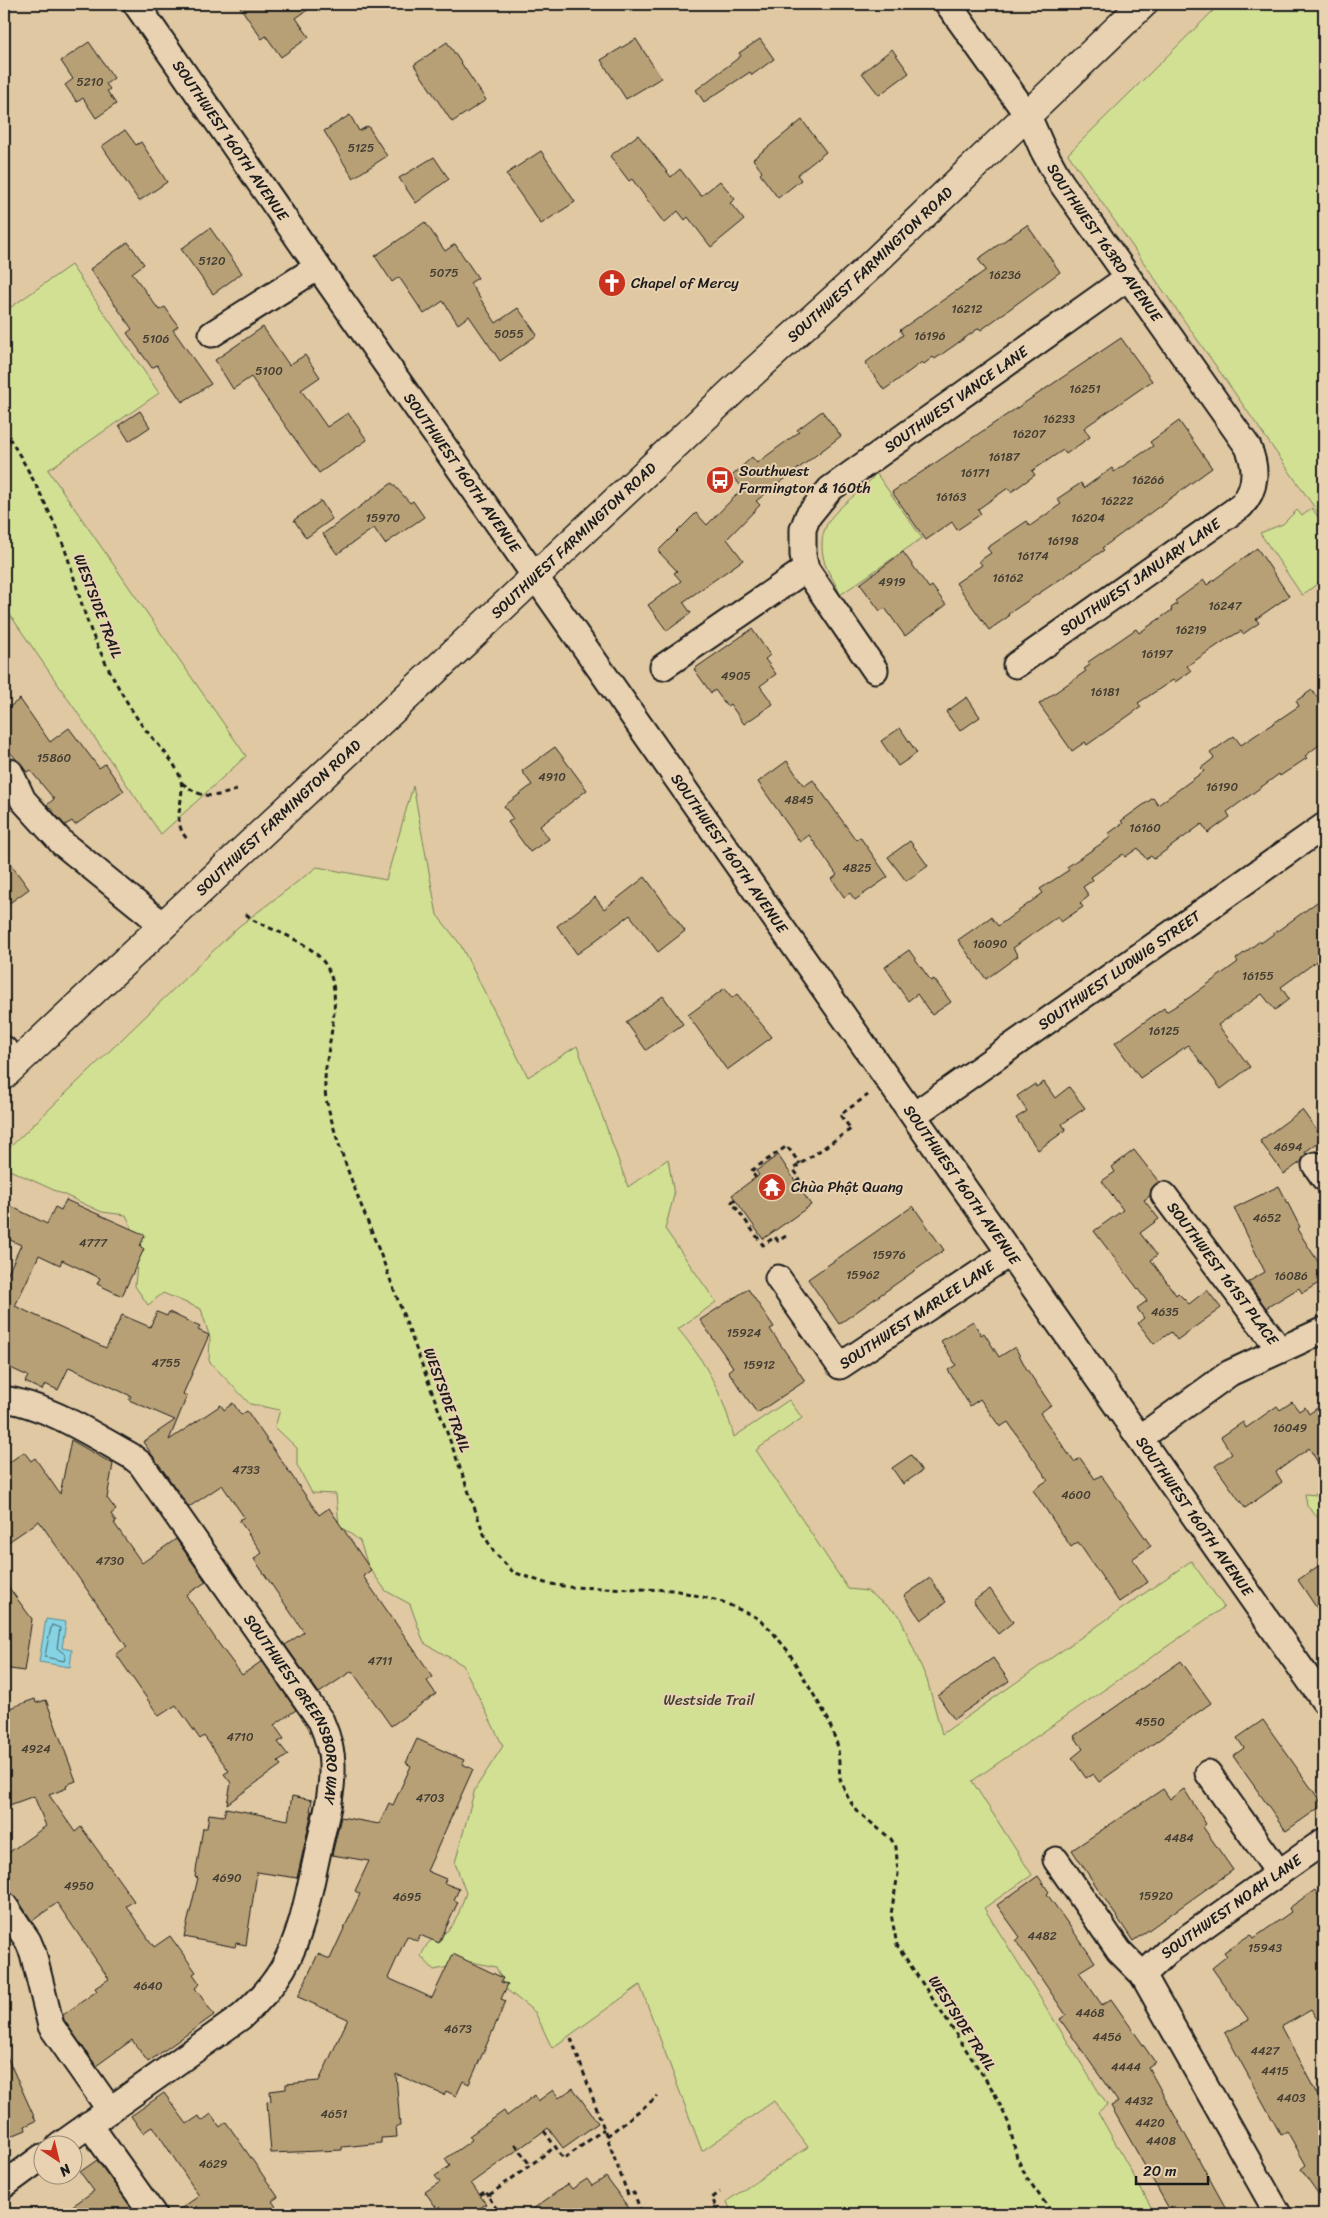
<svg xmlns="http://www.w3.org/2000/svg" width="1328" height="2218" viewBox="0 0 1328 2218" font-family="Sriracha,sans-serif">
<rect width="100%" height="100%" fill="#dfc8a2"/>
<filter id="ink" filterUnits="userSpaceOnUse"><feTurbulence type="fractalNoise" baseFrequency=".02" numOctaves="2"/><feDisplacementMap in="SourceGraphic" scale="10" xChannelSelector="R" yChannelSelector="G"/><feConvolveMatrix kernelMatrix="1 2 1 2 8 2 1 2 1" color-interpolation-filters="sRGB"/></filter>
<g filter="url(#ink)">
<path fill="#d2e093" stroke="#777e58" d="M1220 4H1324V521L1068 154Z
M71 265 159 393 48 470 246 756 161 834 4 606V312Z
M876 473 922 538 840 595C837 584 829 575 825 564 810 513 855 504 876 473Z
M1312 508 1324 526V579L1302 595 1260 533 1283 524 1297 510 1302 516Z
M413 786 437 915 460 944 528 1077 577 1046 628 1187 668 1159 674 1195 665 1229 716 1302 678 1329C706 1362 723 1395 734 1437L789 1400 802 1418 756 1450 848 1589 867 1591 899 1615 927 1680 942 1734 1191 1561 1224 1607 972 1781 1032 1875 984 1908 1107 2105 1098 2112 1155 2214H732L727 2201 808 2147 774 2101 702 2151 640 1985 552 2048 535 2012 507 1990 496 1967 472 1962 434 1970 421 1956C431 1935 430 1944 446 1932 457 1924 461 1905 466 1893L455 1863 475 1789 503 1746 463 1665 424 1643 410 1604 386 1591 368 1566 360 1541 339 1525 336 1494 312 1493 297 1465V1448L275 1427 280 1410 250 1404 209 1361 210 1338 201 1309 163 1293 148 1305 135 1286 139 1243 126 1215 102 1212 12 1171H4V1153L238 927 317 867 386 880Z
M1324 1473V1524L1307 1506 1305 1494 1316 1495 1318 1477Z"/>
<path fill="#85d3e3" stroke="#5b8a93" d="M46 1619 66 1622 62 1648 72 1650 70 1667 39 1662Z"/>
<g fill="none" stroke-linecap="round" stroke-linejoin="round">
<path stroke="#46656c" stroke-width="1" d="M52 1625 60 1628 57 1648 66 1655 64 1661 45 1657Z"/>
</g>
<path fill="#b8a076" stroke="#1c1c1c" d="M238 4H316L296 18 309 37 281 57 266 36 262 39Z
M636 39 661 78 626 99 601 60Z
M760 39 774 59 752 75 750 72 704 102 696 90 741 56 739 53Z
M89 42 114 78 106 84 110 89 107 91 116 104 96 118 83 98 77 102 65 85 73 79 61 61Z
M447 42 486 100 452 122 414 65Z
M892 49 909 73 879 95 862 73Z
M350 115 359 131 368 126 387 156 353 178 324 131Z
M802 120 826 152 797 175 801 180 778 198 760 174 762 172 753 159Z
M125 130 136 145 141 142 167 182 139 201 102 146Z
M638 135 671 177 680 169 701 196 720 181 735 199 730 203 744 220 711 247 688 217 685 220 678 211 664 223 632 179 629 181 610 156Z
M541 151 575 202 541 224 506 174Z
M434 157 449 179 416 203 399 178Z
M425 222 445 251 455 244 478 278 470 283 496 323 518 308 537 335 500 361 469 316 458 324 443 301 424 314 399 277 392 282 375 256Z
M1027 225 1060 272 981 330 979 328 935 359 933 357 924 364 922 362 884 390 865 363 903 335 900 330 986 270 978 259Z
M210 228 242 273 213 294 181 249Z
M128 242 144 264 132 273 159 310 165 307 178 326 173 330 211 384 182 402 157 365 152 368 127 333 132 329 90 269Z
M263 327 289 365 305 355 320 377 301 390 327 427 348 413 367 440 319 473 251 377 233 389 215 360Z
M1121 338 1152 381 1084 428 1090 437 1066 454 1063 450 1032 471 1035 475 1011 492 1008 488 978 509 981 514 957 530 952 522 926 540 892 492Z
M140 411 150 427 129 441 119 425Z
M822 411 841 436 756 501 760 505 727 539 743 560 683 602 691 613 667 631 648 605 681 581 674 573 677 571 658 551 696 513 707 525 743 488 732 476 752 457 757 463 799 432 797 430Z
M1179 421 1212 468 1102 548 1104 550 1008 614 1009 616 989 630 956 583 982 565 979 561 991 553 987 548 1027 521 1030 526 1061 504 1057 499 1081 483 1084 488 1112 468 1114 472 1153 446 1150 442Z
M392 483 410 503 413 501 424 517 385 544 374 528 337 554 323 534Z
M321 501 332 519 306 538 294 520Z
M1257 548 1289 596 1256 619 1259 623 1243 634 1241 631 1227 639 1187 666 1191 671 1175 682 1173 680 1138 703 1141 707 1087 745 1085 742 1072 751 1039 704 1086 671 1084 669 1090 665 1088 662 1136 629 1139 633 1172 610 1171 608 1177 604 1175 601 1204 580 1207 585Z
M903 552 929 588 932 586 946 605 905 636 885 608 880 611 860 584Z
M752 629 770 655 765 659 776 674 760 686 773 704 744 724 730 704 727 706 715 690 711 693 694 669Z
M1312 690 1324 708V741L1305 756 1307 758 1280 776 1279 774 1227 812 1230 817 1208 833 1202 824 1154 859 1151 856 1146 859 1138 848 1125 857 1123 854 1091 877 1093 880 1083 887 1089 896 1080 903 1083 907 1061 922 1058 916 1013 948 1018 956 986 979 958 940 991 917 998 926 1043 893 1040 889 1069 870 1067 867 1111 837 1108 834 1123 823 1121 821 1153 798 1158 805 1204 771 1201 768 1214 758 1210 753 1234 736 1241 745 1299 706 1296 701Z
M967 697 980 717 960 731 946 712Z
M20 699 50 742 69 728 99 768 105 764 124 791 75 825 72 821 65 825 47 805 54 799 30 770 27 772 4 745V711Z
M900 728 917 753 898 766 881 741Z
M555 747 587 790 540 826 549 839 530 852 508 822 513 819 504 806 532 785 522 771Z
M787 761 804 786 813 780 856 840 860 837 888 877 855 900 850 893 844 897 832 879 837 875 809 835 800 842 758 782Z
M910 841 928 866 906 881 888 857Z
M4 855 29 889 4 907Z
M645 877 685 931 658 952 630 915 577 954 557 926 595 897 604 909Z
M1324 897V956L1281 987 1289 999 1275 1010 1262 994 1218 1025 1250 1067 1221 1089 1188 1045 1140 1078 1115 1043 1164 1008 1166 1012 1190 997 1238 962 1236 959 1260 941 1261 943Z
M909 950 931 981 934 979 951 1002 932 1015 917 994 908 1001 885 967Z
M725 988 732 998 737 994 772 1037 727 1070 688 1015Z
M663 996 683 1024 646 1050 626 1022Z
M1044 1082 1055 1098 1069 1087 1085 1108 1062 1124 1066 1130 1038 1150 1016 1118 1027 1111 1017 1096 1035 1084 1036 1087Z
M1302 1110 1323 1139 1305 1152 1306 1154 1302 1161 1284 1174 1260 1141Z
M1134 1150 1159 1182 1151 1189 1150 1196 1144 1200 1159 1219 1140 1233 1157 1255 1151 1260 1176 1295 1178 1293 1189 1304 1207 1290 1221 1308 1177 1340 1171 1332 1154 1344 1138 1323 1144 1318 1137 1308 1147 1301 1094 1231 1123 1210 1102 1181 1115 1172 1112 1167Z
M778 1155 811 1205 763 1239 732 1195 759 1175 756 1171Z
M1279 1186 1300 1227 1297 1229 1324 1271V1280L1302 1293 1299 1288 1266 1308 1248 1282 1265 1272 1234 1208Z
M66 1200 145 1235 140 1246 144 1249 122 1296 97 1284 100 1278 62 1260 60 1265 39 1255 15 1306 106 1348 122 1315 150 1327 157 1312 167 1316 169 1312 200 1327 198 1330 209 1335 183 1394 187 1396 169 1440 221 1405 224 1410 233 1403 241 1415 247 1411 319 1515 329 1508 371 1570 363 1576 433 1677 427 1681 436 1694 391 1726 352 1671 319 1693 285 1645 304 1632 254 1559 262 1553 239 1520 244 1517 222 1485 189 1507 143 1442 175 1420 129 1400 131 1396 120 1391 69 1367 58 1390 45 1384 42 1390 25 1382 28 1376 4 1365V1282L21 1245 4 1237V1203L47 1224 55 1207 61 1210Z
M913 1206 944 1250 839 1324 808 1279Z
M748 1289 774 1327 770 1329 805 1381 757 1413 728 1371 733 1367 700 1320Z
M973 1321 981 1335 984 1333 999 1357 1015 1347 1026 1368 1051 1405 1040 1413 1074 1462 1080 1458 1095 1479 1101 1475 1151 1546 1132 1559 1148 1582 1119 1602 1078 1542 1071 1547 1033 1490 1048 1480 1008 1422 1000 1427 980 1399 970 1406 948 1370 956 1365 941 1341Z
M1292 1402 1299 1411 1305 1407 1309 1414 1324 1403V1472L1309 1448 1276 1472 1282 1482 1245 1508 1215 1466 1232 1454 1221 1437 1243 1422 1246 1428 1277 1406 1280 1410Z
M71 1440 113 1464 107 1498 116 1510 111 1514 116 1522 114 1523 142 1563 176 1539 206 1582 186 1595 219 1644 242 1675 262 1661 296 1710 274 1725 284 1739 278 1742 288 1755 278 1762 281 1765 227 1804 231 1783 224 1774 229 1771 204 1736 200 1739 176 1705 159 1716 116 1654 127 1647 39 1521 4 1545V1466L24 1452 31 1461 35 1458 60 1494Z
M911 1455 922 1471 903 1484 892 1468Z
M1324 1562V1619L1298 1580Z
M930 1578 946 1602 921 1620 904 1596Z
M4 1581 32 1619 24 1671 4 1668Z
M990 1589 1013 1622 998 1634 973 1601Z
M993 1658 1009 1681 954 1719 938 1696Z
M1181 1661 1211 1703 1099 1782 1093 1774 1086 1778 1072 1758 1083 1749 1074 1736Z
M35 1699 36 1703 46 1700 76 1781 66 1785 67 1788 49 1795 75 1832 81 1827 134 1901 126 1906 154 1947 170 1936 196 1972 193 1974 200 1984 195 1988 214 2015 148 2062 132 2040 96 2066 64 2020 63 2015 97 1991 95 1988 109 1979 57 1903 32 1921 16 1897 4 1891V1856L46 1826 34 1796 4 1807V1710Z
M1263 1720 1323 1805 1286 1831 1233 1756 1244 1748 1237 1738Z
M417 1739 464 1760 462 1764 473 1769 427 1871 446 1879 444 1883 459 1889 454 1900 458 1902 439 1943 420 1935 417 1941 407 1936 388 1978 432 1998 453 1954 503 1978 501 1982 508 1984 501 1999 506 2001 469 2084 463 2081 456 2096 446 2091 444 2095 396 2074 400 2126H396L397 2137 381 2138V2143L342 2147V2150L271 2153 267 2102 271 2101 270 2091 286 2089V2084L319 2081 348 2019 298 1997 318 1954 330 1959 360 1894 355 1891 369 1861 332 1855 341 1817 379 1824 389 1803 393 1805 411 1766 406 1763Z
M1163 1789 1170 1799 1184 1789 1206 1824 1203 1827 1233 1870 1133 1941 1072 1850Z
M292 1796 312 1800 310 1811H312L297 1878 257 1872 246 1945 236 1943 235 1947 184 1937 198 1878 195 1877 203 1828H207L209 1814 224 1816 226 1808 288 1820Z
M1038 1876 1049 1892 1047 1894 1095 1962 1079 1972 1102 2005 1111 1999 1155 2062 1148 2067 1229 2214H1172L1111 2106 1118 2102 1060 2019 1066 2015 1016 1941 1020 1937 997 1905Z
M1315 1890 1324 1903V2029L1311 2010 1281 2027 1324 2107V2202L1301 2169 1306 2165 1287 2131 1281 2135 1225 2033 1249 2020 1212 1968 1227 1956 1224 1952 1251 1934 1254 1938 1291 1912 1289 1908Z
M4 2050 36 2121 25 2126 26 2130 4 2139Z
M573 2088 598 2123 563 2148 548 2128 471 2183 486 2204 471 2214H441L425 2192 440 2182 435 2176 450 2166 445 2159 472 2140 469 2136 504 2111 507 2116 535 2095 538 2101 553 2090 559 2098Z
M164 2093 187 2124 199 2116 202 2121 211 2114 220 2127 226 2122 278 2197 272 2201 281 2214H173L199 2196 153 2126 143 2133 131 2116Z
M97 2160 136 2214H61L94 2191 80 2172Z
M606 2177 633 2214H526L568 2184 572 2189 587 2179 592 2186Z"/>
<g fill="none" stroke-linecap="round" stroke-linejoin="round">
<defs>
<g id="minor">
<path id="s1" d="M136 4 318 267 1324 1701"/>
<path id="s2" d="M948 4 1028 116 1043 150 1060 181 1248 447C1257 468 1257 489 1241 506L1016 665"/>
<path d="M212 334 318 267"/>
<path d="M663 667 806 569"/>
<path id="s3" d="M875 670 806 569 803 555V529L808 516 830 489 1127 278"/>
<path d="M10 772 23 800 62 843 163 925"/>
<path d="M4 1049 16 1063"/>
<path id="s4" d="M914 1115 1324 826"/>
<path d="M1315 1165 1324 1178"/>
<path id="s5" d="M1164 1195 1280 1350"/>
<path id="s6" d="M778 1278 840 1366 1010 1253"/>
<path id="s7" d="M4 1399C49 1406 91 1434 131 1456L141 1464 321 1721C327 1735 332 1749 332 1765 333 1794 324 1823 318 1851 309 1891 303 1932 283 1968 272 1987 258 2002 241 2017L59 2146"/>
<path d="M1140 1438 1230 1373 1324 1330"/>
<path d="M1208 1773 1279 1873"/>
<path d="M1056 1860 1119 1951 1143 1975 1278 2214"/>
<path d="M4 1905 28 1941 33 1953 51 2026 110 2110"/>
<path id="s8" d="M1143 1975 1167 1952 1324 1841"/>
<path d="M89 2124 153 2214"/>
<path d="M4 2185 42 2157"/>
</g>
<g id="major">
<path id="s9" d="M4 1075 738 386 866 270 1143 4"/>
</g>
</defs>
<use href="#minor" stroke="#1c1c1c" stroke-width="29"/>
<use href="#major" stroke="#1c1c1c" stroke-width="31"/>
<path stroke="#1c1c1c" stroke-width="3" stroke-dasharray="5 4" stroke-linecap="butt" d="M4 430C27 465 47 505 63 544 76 579 83 618 100 651 111 675 126 702 141 724 153 740 169 754 178 772 190 798 168 816 187 839
M182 783C205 801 214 797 240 789
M246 914 253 920C278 933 315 943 328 969 347 1007 317 1065 327 1103 341 1160 366 1216 387 1271 420 1359 453 1448 485 1537L494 1552 513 1572 545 1583 569 1587 674 1590 723 1602 758 1618 770 1629 788 1651 828 1719 838 1747 840 1779 849 1800 858 1812 891 1839 896 1847 898 1874 891 1914 897 1945 994 2092 1009 2124 1017 2158 1027 2178 1053 2214
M756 1178 751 1171 787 1146 800 1164
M796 1181 800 1178 793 1169 851 1129 840 1115 868 1095
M735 1199 732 1202 763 1245 775 1237 778 1241 786 1236
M571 2038 628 2195 634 2193 642 2214
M544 2131 564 2159 604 2129
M607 2136 658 2096
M515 2144 530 2165
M480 2195 486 2191 488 2196
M487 2214 496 2208 488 2196 555 2147
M719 2214 712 2198 720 2192"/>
<use href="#minor" stroke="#e9d2b1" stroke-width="25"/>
<use href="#major" stroke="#e9d2b1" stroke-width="28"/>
</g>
</g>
<defs>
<symbol id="church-disc" viewBox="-11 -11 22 22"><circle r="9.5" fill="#c8321e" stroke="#e9d2b1"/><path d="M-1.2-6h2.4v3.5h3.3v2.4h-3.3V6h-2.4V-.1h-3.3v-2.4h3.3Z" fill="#fff"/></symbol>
<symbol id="bus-disc" viewBox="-11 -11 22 22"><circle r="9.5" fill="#c8321e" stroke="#e9d2b1"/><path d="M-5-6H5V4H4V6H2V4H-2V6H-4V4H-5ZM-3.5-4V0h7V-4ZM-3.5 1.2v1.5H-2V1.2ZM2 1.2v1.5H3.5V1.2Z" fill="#fff"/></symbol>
<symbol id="temple-disc" viewBox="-11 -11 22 22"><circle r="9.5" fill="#c8321e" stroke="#e9d2b1"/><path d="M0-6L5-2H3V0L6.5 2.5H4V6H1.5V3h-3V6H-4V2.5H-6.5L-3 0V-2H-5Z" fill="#fff"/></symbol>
</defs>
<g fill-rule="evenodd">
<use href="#church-disc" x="596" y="267" width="32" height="32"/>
<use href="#bus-disc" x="704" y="464" width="32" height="32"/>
<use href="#temple-disc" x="756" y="1171" width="32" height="32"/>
</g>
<g text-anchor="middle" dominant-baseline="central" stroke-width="4" stroke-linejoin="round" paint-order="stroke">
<g font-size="12" fill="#433d32">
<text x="90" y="82">5210</text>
<text x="361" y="148">5125</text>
<text x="212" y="261">5120</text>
<text x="444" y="273">5075</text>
<text x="1005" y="275">16236</text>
<text x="967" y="309">16212</text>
<text x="509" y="334">5055</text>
<text x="930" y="336">16196</text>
<text x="156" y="339">5106</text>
<text x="269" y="371">5100</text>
<text x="1085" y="389">16251</text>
<text x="1059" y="419">16233</text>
<text x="1029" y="434">16207</text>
<text x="1004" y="457">16187</text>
<text x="975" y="473">16171</text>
<text x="1148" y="480">16266</text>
<text x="951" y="497">16163</text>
<text x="1117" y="501">16222</text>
<text x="383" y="518">15970</text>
<text x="1088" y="518">16204</text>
<text x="1063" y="541">16198</text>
<text x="1033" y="556">16174</text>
<text x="1008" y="578">16162</text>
<text x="892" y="582">4919</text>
<text x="1225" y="606">16247</text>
<text x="1191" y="630">16219</text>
<text x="1157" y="654">16197</text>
<text x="736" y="676">4905</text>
<text x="1105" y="692">16181</text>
<text x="54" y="758">15860</text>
<text x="552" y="777">4910</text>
<text x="1222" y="787">16190</text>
<text x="799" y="800">4845</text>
<text x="1145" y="828">16160</text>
<text x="857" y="868">4825</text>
<text x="990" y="944">16090</text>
<text x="1258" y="976">16155</text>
<text x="1164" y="1031">16125</text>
<text x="1288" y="1147">4694</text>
<text x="1267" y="1218">4652</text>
<text x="93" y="1243">4777</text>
<text x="889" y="1255">15976</text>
<text x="863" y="1275">15962</text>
<text x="1291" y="1276">16086</text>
<text x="1165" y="1312">4635</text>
<text x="744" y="1333">15924</text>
<text x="166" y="1363">4755</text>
<text x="759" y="1365">15912</text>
<text x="1290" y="1428">16049</text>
<text x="246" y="1470">4733</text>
<text x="1076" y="1495">4600</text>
<text x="110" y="1561">4730</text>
<text x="380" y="1661">4711</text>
<text x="1150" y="1722">4550</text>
<text x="240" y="1737">4710</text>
<text x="36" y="1749">4924</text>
<text x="430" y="1798">4703</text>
<text x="1179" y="1838">4484</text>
<text x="227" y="1878">4690</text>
<text x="79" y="1886">4950</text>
<text x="1156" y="1896">15920</text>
<text x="407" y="1897">4695</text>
<text x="1042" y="1936">4482</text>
<text x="1265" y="1948">15943</text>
<text x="148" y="1986">4640</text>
<text x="1090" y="2013">4468</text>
<text x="458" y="2029">4673</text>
<text x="1107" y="2037">4456</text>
<text x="1265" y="2051">4427</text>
<text x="1126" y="2067">4444</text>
<text x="1275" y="2071">4415</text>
<text x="1291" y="2098">4403</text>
<text x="1139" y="2101">4432</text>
<text x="334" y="2114">4651</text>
<text x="1150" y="2123">4420</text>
<text x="1161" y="2141">4408</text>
<text x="213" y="2164">4629</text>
</g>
<g font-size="15" fill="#1c1c1c" stroke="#e9d2b1">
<text stroke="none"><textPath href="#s1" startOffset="166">SOUTHWEST 160TH AVENUE</textPath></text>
<text stroke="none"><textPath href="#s2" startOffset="286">SOUTHWEST 163RD AVENUE</textPath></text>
<text stroke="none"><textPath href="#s9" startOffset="1186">SOUTHWEST FARMINGTON ROAD</textPath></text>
<text stroke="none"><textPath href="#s3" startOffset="366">SOUTHWEST VANCE LANE</textPath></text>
<text stroke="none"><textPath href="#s1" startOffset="571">SOUTHWEST 160TH AVENUE</textPath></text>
<text stroke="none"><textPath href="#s9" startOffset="781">SOUTHWEST FARMINGTON ROAD</textPath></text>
<text transform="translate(1140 577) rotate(-35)">SOUTHWEST JANUARY LANE</text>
<text transform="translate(98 606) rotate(69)">WESTSIDE TRAIL</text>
<text stroke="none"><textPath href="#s9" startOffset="376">SOUTHWEST FARMINGTON ROAD</textPath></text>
<text stroke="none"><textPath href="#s1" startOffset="1036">SOUTHWEST 160TH AVENUE</textPath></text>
<text stroke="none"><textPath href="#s4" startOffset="251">SOUTHWEST LUDWIG STREET</textPath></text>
<text stroke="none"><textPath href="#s1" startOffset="1441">SOUTHWEST 160TH AVENUE</textPath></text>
<text stroke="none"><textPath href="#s5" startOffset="98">SOUTHWEST 161ST PLACE</textPath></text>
<text stroke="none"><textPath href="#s6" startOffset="200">SOUTHWEST MARLEE LANE</textPath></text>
<text transform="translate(447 1400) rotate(70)">WESTSIDE TRAIL</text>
<text stroke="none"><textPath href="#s1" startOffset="1846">SOUTHWEST 160TH AVENUE</textPath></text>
<text stroke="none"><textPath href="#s7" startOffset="445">SOUTHWEST GREENSBORO WAY</textPath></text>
<text stroke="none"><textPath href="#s8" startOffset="112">SOUTHWEST NOAH LANE</textPath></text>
<text transform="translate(962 2023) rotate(57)">WESTSIDE TRAIL</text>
</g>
<g font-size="15" fill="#1c1c1c" stroke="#e9d2b1" text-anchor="start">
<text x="631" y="283">Chapel of Mercy</text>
<text x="739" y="471">Southwest<tspan x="739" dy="17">Farmington &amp; 160th</tspan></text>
<text x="791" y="1187">Chùa Phật Quang</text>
</g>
<g font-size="15" fill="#404334" stroke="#e9d2b1">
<text x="709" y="1700">Westside Trail</text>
</g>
</g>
<rect width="1328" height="2218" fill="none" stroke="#e9d2b1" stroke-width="20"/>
<rect x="10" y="10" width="1308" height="2198" fill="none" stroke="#1c1c1c" stroke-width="2" filter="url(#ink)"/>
<g transform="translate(58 2160) rotate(145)"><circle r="24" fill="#e9d2b1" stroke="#978975"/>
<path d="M0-4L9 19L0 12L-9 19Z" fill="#c8321e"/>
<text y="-8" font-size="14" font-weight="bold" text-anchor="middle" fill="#1c1c1c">N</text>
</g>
<path d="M1136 2176v8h72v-8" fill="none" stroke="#1c1c1c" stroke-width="2.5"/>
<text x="1143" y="2176" font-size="15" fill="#1c1c1c" stroke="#e9d2b1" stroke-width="4" paint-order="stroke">20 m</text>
</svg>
